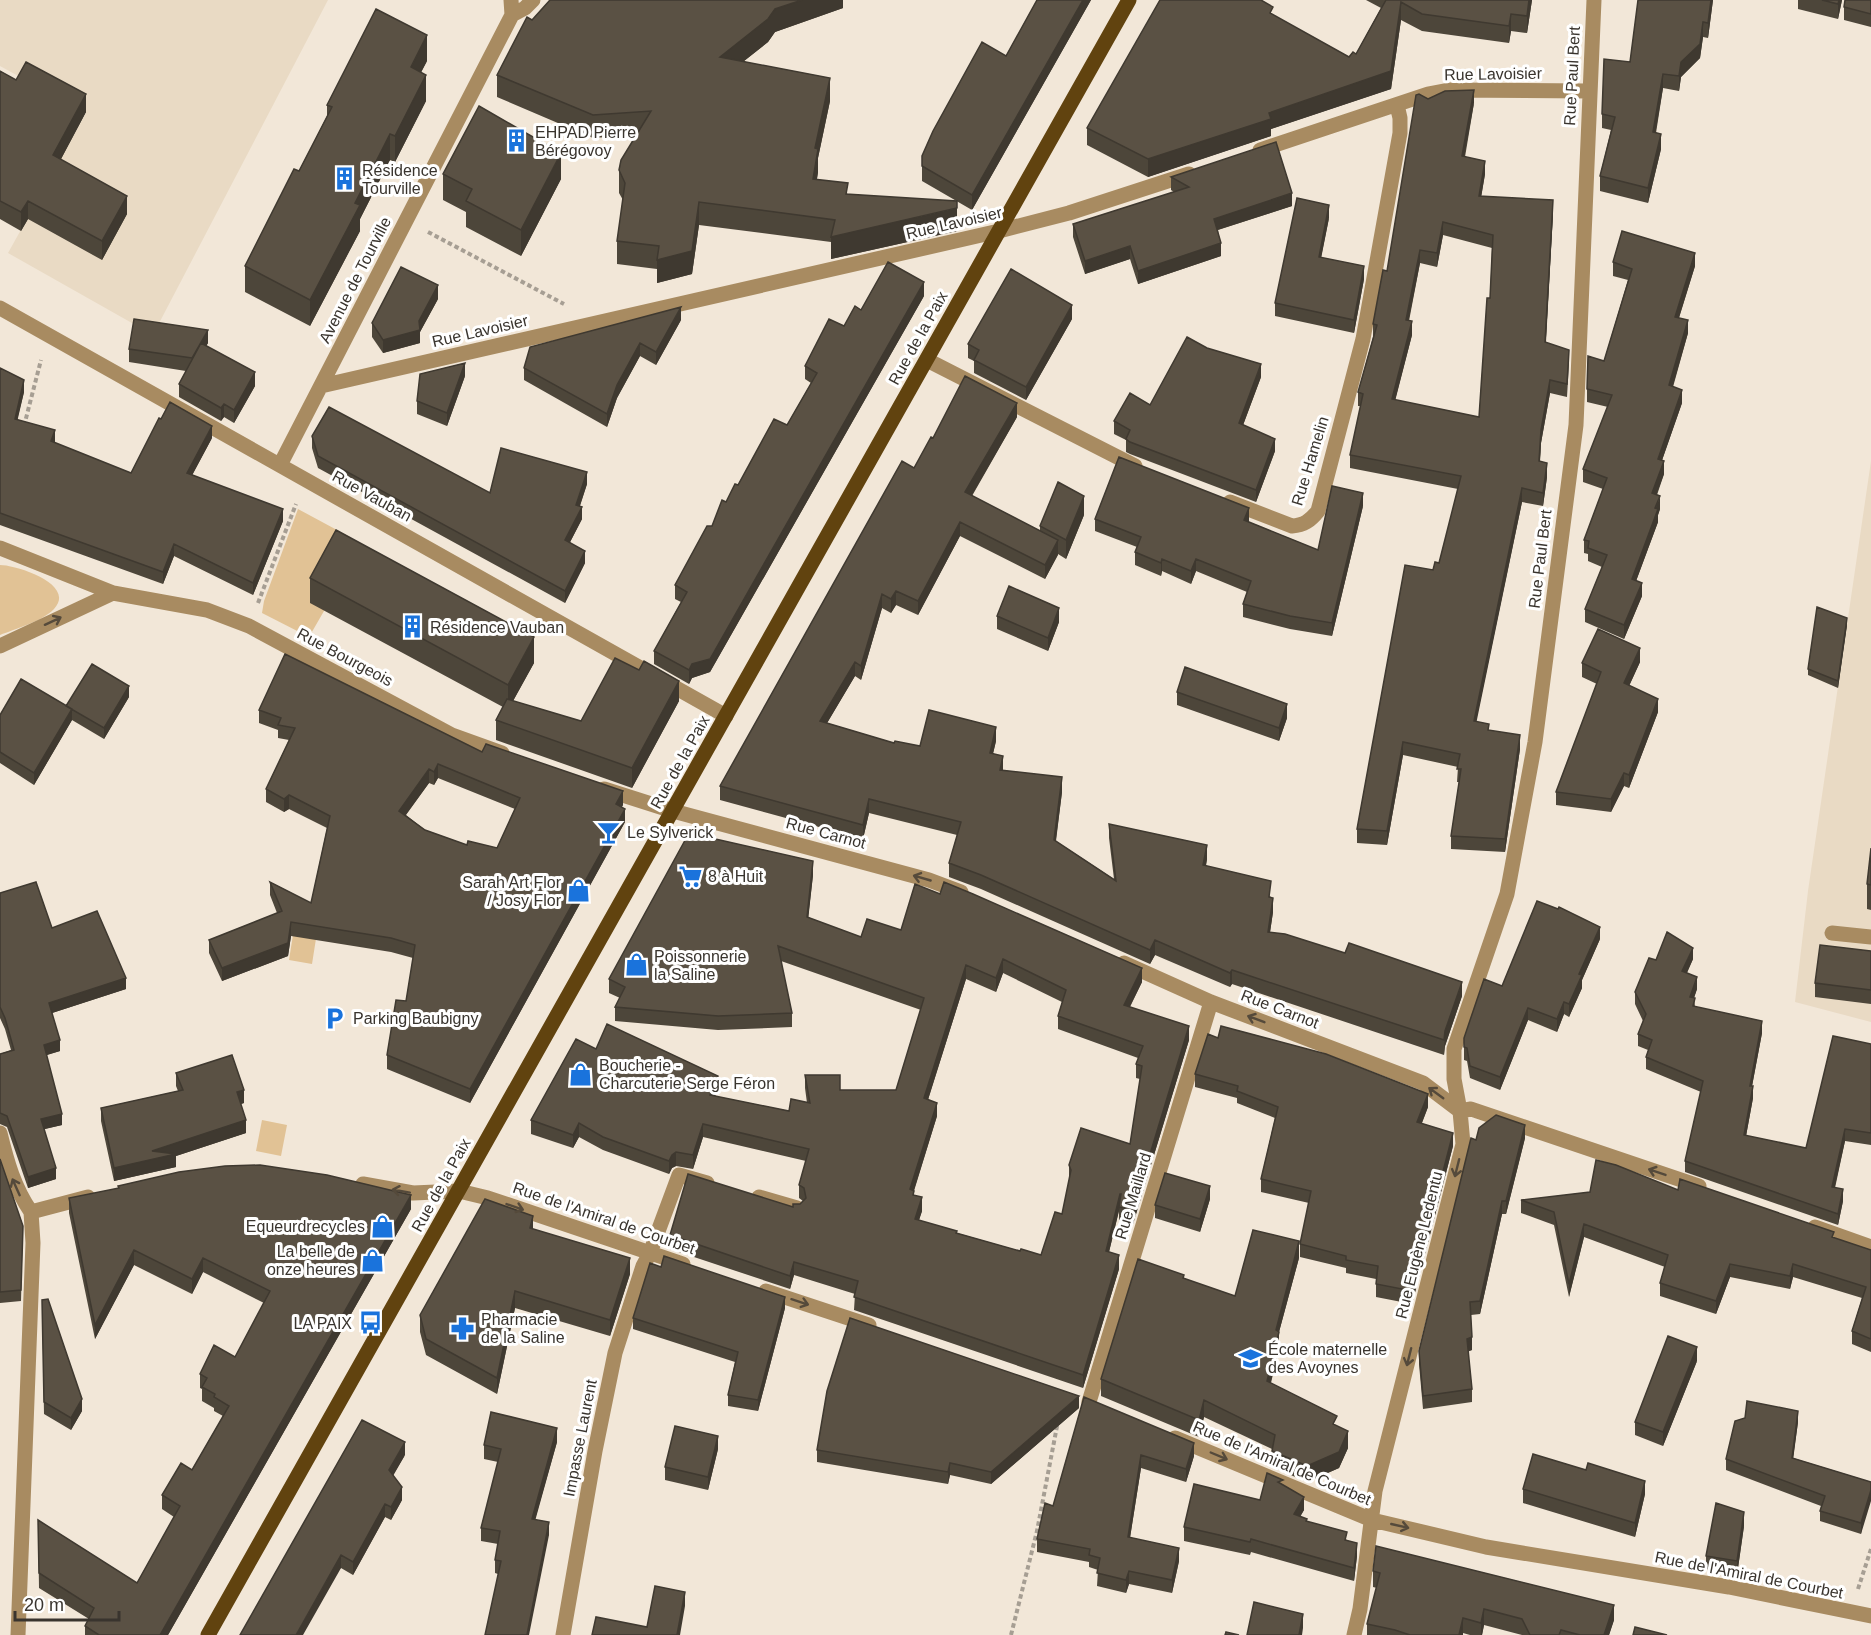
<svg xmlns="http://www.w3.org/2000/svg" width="1871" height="1635" viewBox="0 0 1871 1635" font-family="Arial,sans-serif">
<rect width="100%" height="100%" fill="#f2e7d8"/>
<path fill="#e9dac4" d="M0 0H328L156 329 139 327 8 253 86 113 0 66Z
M1871 461V1022L1795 1002 1808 891Z"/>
<path fill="#e1c295" d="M298 509 350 537 339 557 324 611 309 637 262 613 264 601Z
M0 565C16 565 77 584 54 609 43 621 15 629 0 635Z
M295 922 318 926 312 964 289 960Z
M262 1120 287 1125 281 1156 256 1151Z"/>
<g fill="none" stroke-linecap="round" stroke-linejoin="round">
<path stroke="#a69e93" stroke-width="4" stroke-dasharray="4.5 3" stroke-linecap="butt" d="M428 232 564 304
M24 426 41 360
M258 603 296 504
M1858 1589 1871 1549
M1011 1635 1037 1531 1058 1421"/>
<path stroke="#a88b61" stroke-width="15" d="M512 15 525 8 533 0
M1260 150 1428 94 1449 90 1589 91
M0 308 726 716
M927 360 1135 466
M321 386 999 231 1069 213 1189 174
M280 465 512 15 511 0
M1230 502 1292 526C1304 525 1310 521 1318 511L1363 339 1400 133V118L1397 105
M0 548 113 593 207 610 249 626 452 735 502 753
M0 646 113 593
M604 789 673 811 929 880 961 892
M1832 933 1871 937
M1124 963 1211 1002 1423 1083 1460 1111 1471 1109 1699 1186
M0 1133C7 1162 14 1187 31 1212L88 1197
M363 1184 413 1193 459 1191 488 1198 683 1264
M759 1197 797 1208
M1815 1227 1871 1247
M766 1291 869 1325
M1089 1402 1211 1002
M1175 1438 1372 1520 1486 1547 1729 1587 1871 1616
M18 1635 33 1243 31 1212
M563 1635 595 1451 615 1353 643 1266 650 1253 679 1175 707 1183
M1354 1635 1360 1609 1375 1491 1463 1144 1460 1111 1454 1079V1049L1507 894 1535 742 1576 425 1594 0"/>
<path stroke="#61430f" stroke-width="15" d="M208 1635 1129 0"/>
</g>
<path fill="#4d463a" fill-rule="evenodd" d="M843 0V8L775 32 768 42 744 61 830 101 818 158V172L817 179 848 194 957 231 831 259V242L699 225 692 274 657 283V269L617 264V241L623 200 619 193V170L636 135 593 138 497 97V75L532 20Z
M1036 0H1091L972 210 922 181V156L1006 56 1036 2Z
M1366 0H1532L1527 33 1511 31 1509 43 1422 31 1401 20 1391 89 1271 129V136L1148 177 1087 145V128L1273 15 1349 57 1356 54 1381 8Z
M1638 0H1713L1708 38 1703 37 1700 58 1681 77 1679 91 1663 88 1656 133 1661 149 1648 203 1600 191V176L1611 130 1602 128V114L1630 62Z
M1798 0H1842L1838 19 1798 9Z
M1871 0V27L1844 20V7Z
M427 61 421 72 426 101 395 162 390 160 360 219V231L310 326 245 292V266L299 171 327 116V105Z
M0 71 16 80 86 112 61 159 127 214 102 260 28 219 21 231 0 219Z
M1474 103 1465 157 1485 174 1481 197 1553 214 1546 342 1569 363 1567 397 1550 393 1541 443 1540 462 1547 477 1543 506 1522 502 1476 721 1489 730 1520 749 1505 852 1451 849V836L1459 782H1457L1458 767 1403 755 1387 845 1357 843V829L1433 570 1439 563 1458 489 1350 468V455L1361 406H1358V392L1373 337V324L1387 271ZM1443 235 1492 248 1490 298 1479 417 1395 400 1412 335 1409 321 1420 263 1437 267Z
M443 174 561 179 521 256 466 227V212L443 200Z
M1171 177 1292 206 1218 230 1221 256 1138 284 1130 259 1085 274 1073 237V224L1174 192 1171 190Z
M1329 218 1321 257 1364 279 1354 333 1275 316V303Z
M1613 262 1695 266 1679 318 1688 333 1673 387 1682 403 1662 460 1664 474 1657 495 1660 509 1658 515V522L1636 581 1642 596 1624 639 1585 622V609L1602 567 1588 561V554L1584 553V540L1603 489 1583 482V469L1608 407 1587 402V389L1604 361 1628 280 1613 276Z
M924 296 710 672 692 678 689 684 654 664V651L681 602 675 599V585L712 526 726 502 738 485 787 425 811 383 805 379V366L861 310Z
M438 299 420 332V343L383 353 372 337V323Z
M1072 319 1026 400 974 373V361L968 358V344Z
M681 320 656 365 640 356 617 398 607 427 524 380V368Z
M208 343 206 346 255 386 234 423 224 417 221 421 179 397V384L186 371 129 362V349Z
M0 368 24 392 17 420 54 443 131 473 212 438 192 475 283 521 253 595 174 556 163 584 0 525Z
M465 376 447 426 417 414V401Z
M1261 377 1243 425 1275 451 1256 502 1130 454 1126 452V440L1114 434V421L1150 405Z
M1017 417 972 496 1040 531V526L1084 515 1066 559 1058 554 1045 579 960 536 918 615 896 605 891 613 882 608 861 680 855 676 827 723 894 743 920 746 996 741 993 753 1003 770 1062 792 1056 841 1114 879 1109 838V824L1207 859 1206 866 1271 897 1273 912 1270 932 1462 996 1445 1046 1444 1055 1232 984 1230 987 1155 955 1150 964 981 889 949 877V863L957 835 869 813 863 839 720 800V786L914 468 933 438Z
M312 436 490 493 587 484 580 506 582 519 570 542 585 563 565 603 318 468 312 448Z
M1363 506 1332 636 1290 629 1243 617V604L1247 592 1196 571 1191 584 1162 571 1161 576 1135 565V552L1137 547 1095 531V519L1249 520V522L1318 550Z
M310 578 534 663 513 701 581 721 639 670 679 701 632 788 496 740V720L503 707 310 603Z
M997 616 1059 622 1048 651 997 629Z
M1847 625 1838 688 1808 675V669Z
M1640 662 1629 686 1658 712 1629 788 1624 786 1611 812 1556 805V792L1597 684 1582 677V663Z
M1177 692 1287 718 1279 741 1177 705Z
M129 697 104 739 72 720 34 785 0 763V715Z
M259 710 482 752 623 805 621 807 625 822 470 1103 387 1069V1055L406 1001 413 958 391 952 291 936 288 956 222 981 209 953V940L277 913 270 895V882L311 903 327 828 289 809 284 812 266 802V789L289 740 278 738V730L259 723ZM438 778 515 809 497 848 467 845 425 830 406 815 429 783 434 785Z
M1871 848V910L1867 909V884Z
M813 875 808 918 861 937 901 930 1142 982 1130 1007 1189 1040 1133 1224 1119 1220V1210L1109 1252 1119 1269 1083 1388 854 1310 855 1294 794 1275 790 1289 670 1249V1235L793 1207 800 1204 803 1201 799 1198V1185L806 1161 703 1137 693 1169 676 1166 672 1168 669 1174 603 1150 579 1137 573 1148 531 1134V1120L596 1049 718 1089 715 1096 789 1111 807 1103 805 1088V1075L840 1090H896L921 1010 781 961 792 1013V1027L718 1030 615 1021V1007L620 998 609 993V979ZM1003 973 1062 1002 1058 1016V1029L1138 1058 1136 1064V1078L1140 1079 1130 1144 1069 1165V1180L1062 1214 1041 1255 1020 1251 957 1233 919 1220 922 1211 914 1195V1191L937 1116 928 1100 966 979 996 992Z
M0 893 52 928 126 989 52 1013 60 1051 46 1055 62 1125 44 1129 56 1179 28 1188 7 1127 0 1124V1054L11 1050 5 1029 0 1018Z
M1600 939 1582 980V988L1569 1017 1564 1014 1557 1032 1528 1020 1500 1090 1470 1078 1467 1061 1464 1060V1038L1502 986Z
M1871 951V1004L1815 997V983Z
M1693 959 1687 973 1697 989 1694 998 1695 1007 1762 1033 1752 1086 1753 1098 1746 1136 1806 1148 1871 1044V1145L1845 1141 1835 1188 1843 1201 1838 1225 1685 1172V1161L1701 1092 1646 1069V1057L1648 1050 1638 1046V1034L1643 1021 1635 1004V992L1656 960Z
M176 1073 244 1103 241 1104 246 1133 176 1156V1167L114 1181 101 1121V1108L178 1091 176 1086Z
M1195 1074 1428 1107 1422 1123 1453 1146 1412 1304 1376 1297V1279L1346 1273V1268L1300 1257V1244L1309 1203 1261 1192V1179L1275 1118 1237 1103V1098L1195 1087Z
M1525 1138 1506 1214H1502L1480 1314 1471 1315 1472 1350 1468 1351 1472 1389V1402L1423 1409 1419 1364V1351L1476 1140Z
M0 1159 23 1226 21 1301 0 1303Z
M118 1186 411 1209 168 1635H85V1626L89 1619 39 1588 38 1520 137 1583 174 1517 162 1509V1495L192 1470 223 1416 214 1411V1408L202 1401V1389L200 1388V1374L235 1357 264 1303 203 1272 192 1294 134 1265 95 1339 69 1213V1198L118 1189Z
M1678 1190 1871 1250V1352L1852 1344V1331L1862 1298 1793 1277 1790 1289 1730 1277 1716 1314 1660 1296V1283L1665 1267 1584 1237 1569 1297 1554 1225 1521 1213V1200Z
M1210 1199 1200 1232 1155 1218V1205Z
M533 1229 630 1274 610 1336 515 1308 497 1394 426 1355 420 1332V1315Z
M1299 1258 1279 1332V1348L1271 1383 1337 1426 1348 1448 1339 1468 1307 1482 1272 1467V1449L1204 1417 1199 1437 1101 1396V1379L1184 1279 1235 1296Z
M42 1300 82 1411 71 1430 44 1414Z
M785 1308 758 1411 728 1406V1395L735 1362 633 1329V1318Z
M1697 1361 1663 1446 1635 1435V1422Z
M1084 1397 1194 1456 1186 1482 1141 1468 1130 1538 1179 1561 1172 1593 1129 1584 1126 1593 1097 1586 1098 1570 1089 1567V1562L1037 1552V1539L1053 1506Z
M1079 1408 991 1484 950 1475 948 1484 817 1462V1450Z
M1798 1422 1793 1458 1871 1482 1861 1534 1820 1521V1511L1821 1506 1726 1470V1459Z
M557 1442 535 1519 549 1535 498 1574 495 1573V1560L498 1544 481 1541V1528L498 1462 484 1459V1445Z
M718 1449 708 1490 665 1480V1467Z
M405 1455 393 1475 402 1500 391 1520 385 1517 353 1575 341 1568 240 1635Z
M1283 1485 1304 1510 1300 1516 1307 1521 1347 1540 1357 1556 1354 1581 1251 1552 1250 1555 1184 1541V1527L1260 1500Z
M1523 1489 1645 1494 1635 1537 1523 1503Z
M1744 1526 1737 1575 1706 1569V1556Z
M1373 1571 1614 1620 1609 1635H1522L1484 1625 1482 1635H1470L1463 1633V1635H1367V1624L1377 1588 1373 1587Z"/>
<path fill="#3f3930" d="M802 0H843V8L775 32 768 42 720 80V57L775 9Z
M1083 0H1091L972 210V195Z
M1529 0H1532L1527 33V16Z
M1711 0H1713L1708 38V23Z
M1839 0H1842L1838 19V4Z
M1401 2V20L1391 89 1271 129V136L1148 177V159L1269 113 1391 71Z
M1511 14V31L1509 43V26Z
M1703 22V37L1700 58 1681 77 1679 91V76L1681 62Z
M427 35V61L411 92V67Z
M1663 74V88L1653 147V132Z
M426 75V101L395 162V136Z
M830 78V101L818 158V172L813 202V179L815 148Z
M1474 90V103L1462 169V156Z
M86 94V112L53 174V155Z
M390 134V160L360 219V231L310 326V300L355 203Z
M1661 134V149L1648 203V188Z
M561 153V179L521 256V230Z
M1485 161V174L1479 210V196Z
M1292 193V206L1214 231V219Z
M127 196V214L102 260V241Z
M1553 200V214L1545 355V342Z
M28 201V219L21 231V212Z
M699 202V225L692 274 657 283V260Z
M1329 205V218L1319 269V257Z
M957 208V231L831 259V237Z
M1443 222V235L1437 267V253Z
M1221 243V256L1138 284V271Z
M1130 246V259L1085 274V261Z
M1420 250V263L1406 333V320Z
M1695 253V266L1675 330V317Z
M1364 266V279L1354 333V320Z
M924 282V296L710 672 692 678 689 684V670Z
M438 285V299L420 332V343L383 353V340L419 321Z
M1072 305V319L1026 400V387Z
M681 307V320L656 365V352Z
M1688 320V333L1669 399V385Z
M1412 321V335L1392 413V399Z
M208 330V343L192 371V358Z
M640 343V356L617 398 607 427V414L617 385Z
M465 363V376L447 426V413Z
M1261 364V377L1239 436V423Z
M255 372V386L234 423V410Z
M24 380V392L15 431V419Z
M1550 380V393L1541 443 1539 475 1541 430Z
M1682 390V403L1658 472V459Z
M1017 403V417L965 507V492Z
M224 404V417L221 421V408Z
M212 426V438L187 485V473Z
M55 430V442L51 454V441Z
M1275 439V451L1256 502V490Z
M1664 461V474L1652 506V493Z
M1547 463V477L1543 506V493Z
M587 472V484L576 517V505Z
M1522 488V502L1474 734V721Z
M1363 493V506L1332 636V623Z
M1084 496V515L1066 559V540Z
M1660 496V509L1658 515V522L1632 592V579Z
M582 507V519L565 552V540Z
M1249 508V520L1244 533V520Z
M283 509V521L253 595V583Z
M960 522V536L918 615V601Z
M1058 540V555L1045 579V565Z
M174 544V556L163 584V572Z
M585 551V563L565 603V591Z
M1162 559V571L1161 576V563Z
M1196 559V571L1191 584V571Z
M1642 583V596L1624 639V625Z
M896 591V605L891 613V599Z
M882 594V608L861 680V666Z
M1059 608V622L1048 651V638Z
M1847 618V625L1838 688V681Z
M534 637V663L508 710V685Z
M1640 648V662L1624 697V683Z
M855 662V676L820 735V721Z
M679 681V701L632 788V768Z
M129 686V697L104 739V728Z
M1658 699V712L1629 788V775Z
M1287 704V718L1279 741V728Z
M72 709V720L34 785V773Z
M996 727V741L990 767V753Z
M1520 735V749L1505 852V839Z
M1403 742V755L1387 845V831Z
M1003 756V770H1000Z
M438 764V778L434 785V772Z
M429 769V783L399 824V811Z
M1624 773V786L1611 812V799Z
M1062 777V792L1054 854V840Z
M623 791V805L616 818V804Z
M289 795V809L284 812V799Z
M869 799V813L863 839V825Z
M625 809V822L470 1103V1089Z
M1207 845V859L1203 879V865Z
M813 861V875L807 930V917Z
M1273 898V912L1268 946V932Z
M291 922V936L288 956 222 981V968Z
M1600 927V939L1582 980V988L1569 1017V1004L1579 974Z
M1155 940V955L1150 964V950Z
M1693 948V959L1682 983V971Z
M1003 959V973L996 992V978Z
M966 965V979L924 1112V1098Z
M1142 968V982L1124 1018V1005Z
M1232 970V984L1230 987V973Z
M1697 977V989L1690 1009V997Z
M126 978V989L49 1014V1003Z
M1462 982V996L1445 1046 1444 1055 1445 1031Z
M1564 1002V1014L1557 1032V1019Z
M1528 1008V1020L1500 1090V1077Z
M1762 1021V1033L1750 1097V1086Z
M1189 1026V1040L1133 1224V1210Z
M60 1040V1051L44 1056V1045Z
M718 1076V1089L710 1109V1095Z
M1753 1086V1098L1744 1147V1135Z
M244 1090V1103L237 1105V1092Z
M1428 1094V1107L1417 1135V1122Z
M937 1103V1116L913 1193 914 1191V1204L910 1189Z
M62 1114V1125L41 1130V1119Z
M246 1120V1133L176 1156V1167L114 1181V1168L152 1151Z
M579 1123V1137L573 1148V1135Z
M703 1124V1137L693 1169V1155Z
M1525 1125V1138L1506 1214V1201Z
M1845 1129V1141L1832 1199V1187Z
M1453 1133V1146L1412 1304V1291Z
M676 1152V1166L672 1168 669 1174V1161L672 1155Z
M56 1168V1179L28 1188V1177Z
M1210 1186V1199L1200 1232V1219Z
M1843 1189V1201L1838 1225V1214Z
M1120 1194V1207L1106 1264V1251Z
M411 1195V1209L168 1635H160Z
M922 1197V1211L915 1232V1219Z
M1502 1201V1214L1480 1314V1301Z
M533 1216V1232L530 1228Z
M1584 1224V1237L1569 1297V1284Z
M1299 1241V1258L1279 1332V1348L1267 1397V1381L1276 1330Z
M134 1250V1265L95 1339V1325Z
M1119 1255V1269L1083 1388V1375Z
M203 1258V1272L192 1294V1279Z
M630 1258V1274L610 1336V1320Z
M794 1262V1275L790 1289V1276Z
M1730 1264V1277L1716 1314V1301Z
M1793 1264V1277L1790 1289V1276Z
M515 1291V1308L497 1394V1378Z
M785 1297V1308L758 1411V1400Z
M1472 1337V1350L1467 1352V1339Z
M1697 1347V1361L1663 1446V1432Z
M1079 1396V1408L991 1484V1472Z
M82 1399V1411L71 1430V1418Z
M1204 1400V1417L1199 1437V1420Z
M1798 1411V1422L1792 1468V1458Z
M557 1428V1442L532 1532V1519Z
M1348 1431V1448L1339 1468 1307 1482V1466Z
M718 1436V1449L708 1490V1477Z
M405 1442V1455L389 1483V1470Z
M1194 1443V1456L1186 1482V1469Z
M1141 1455V1468L1128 1550V1537Z
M950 1463V1475L948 1484V1472Z
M1645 1481V1494L1635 1537V1523Z
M402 1487V1500L391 1520V1507Z
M1871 1490V1501L1861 1534V1523Z
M1304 1497V1510L1294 1528V1514Z
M385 1504V1517L353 1575V1562Z
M1744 1512V1526L1737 1575V1561Z
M549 1522V1535L529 1635H527Z
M1357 1543V1556L1354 1581V1568Z
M1179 1548V1561L1172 1593V1580Z
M341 1555V1568L303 1635H296Z
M1129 1571V1584L1126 1593V1580Z
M685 1592V1606L680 1635H677Z
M1614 1605V1620L1609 1635H1604Z
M1484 1609V1625L1482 1635H1481V1623Z
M1303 1614V1628L1302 1635H1299Z
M1463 1618V1635H1459Z"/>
<path fill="#5a5144" stroke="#3f3930" stroke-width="1.5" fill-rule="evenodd" d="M550 0H802L775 9 768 19 720 57 830 78 815 148 818 149 813 179 848 183 846 194 957 201V208L831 237 835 220 699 202 692 251 657 260 659 246 617 241 625 183 619 170 621 160 651 111 593 115 497 75 527 17 532 20Z
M1037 0H1083L972 195 922 166V156L933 131 982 42 1006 56Z
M1160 0H1261L1273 7 1270 13 1349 57 1353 52 1356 54 1386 0H1529L1527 16 1511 14 1509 26 1422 14 1401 2 1391 71 1269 113 1271 119 1148 159 1087 128Z
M1638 0H1711L1708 23 1703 22 1700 44 1681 62 1679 76 1663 74 1653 132 1661 134 1648 188 1600 176 1615 117 1602 114 1604 59 1630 62Z
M1822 0H1839L1838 4Z
M1845 0H1871V14L1844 7Z
M376 9 427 35 411 67 426 75 395 136 390 134 355 203 360 205 310 300 245 266 294 169 299 171 332 107 327 105Z
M26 62 86 94 53 155 127 196 102 241 28 201 21 212 0 201V71L16 80Z
M1474 90 1462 156 1485 161 1479 196 1553 200 1545 342 1569 350 1567 384 1550 380 1541 430 1539 461 1547 463 1543 493 1522 488 1474 721 1489 724 1488 730 1520 735 1505 839 1451 836 1461 769H1457L1460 754 1403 742 1387 831 1357 829 1405 565 1433 570 1435 562 1439 563 1461 476 1350 455 1363 394 1358 392 1377 325 1373 324 1383 270 1387 271 1416 95 1419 94 1428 99 1445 91ZM1443 222 1493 235 1490 298H1487L1479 417 1392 399 1412 321 1406 320 1420 250 1437 253Z
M479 106 561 153 521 230 466 201 472 189 443 174Z
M1276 142 1292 193 1214 219 1221 243 1138 271 1130 246 1085 261 1073 224 1189 187 1171 177Z
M1297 198 1329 205 1319 257 1364 266 1354 320 1275 303Z
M1622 231 1695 253 1675 317 1688 320 1669 385 1682 390 1658 459 1664 461 1652 493 1660 496 1655 508 1658 509 1632 579 1642 583 1624 625 1585 609 1607 555 1588 548 1589 541 1584 540 1607 478 1583 469 1612 395 1587 389 1588 356 1604 361 1632 269 1613 262Z
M888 262 924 282 710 659 692 664 689 670 654 651 687 592 675 585 707 526H712L722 500 726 502 735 484 738 485 774 419 787 425 817 373 805 366 829 319 844 326 855 306 861 310Z
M401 267 438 285 419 321 420 330 383 340 372 323Z
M1011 269 1072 305 1026 387 974 360 979 350 968 344Z
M681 307 656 352 640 343 617 385 607 414 524 368 530 347Z
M134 319 208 330 192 358 129 349Z
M1187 337 1207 348 1261 364 1239 423 1275 439 1256 490 1130 442 1126 439 1130 430 1114 421 1130 393 1150 405Z
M201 343 255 372 234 410 224 404 221 408 179 384Z
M465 363 447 413 417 401 420 374Z
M0 368 24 380 15 419 55 430 51 441 131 473 159 418 161 419 170 402 212 426 187 473 283 509 253 583 174 544 163 572 0 513Z
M965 376 1017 403 965 492 1058 540 1045 565 960 522 918 601 896 591 891 599 882 594 861 666 855 662 820 721 894 743 895 741 920 746 929 710 996 727 990 753 1003 756 1000 770 1062 777 1054 840 1116 881 1109 824 1207 845 1203 865 1271 881 1269 897 1273 898 1268 932 1285 934 1345 953 1349 943 1462 982 1445 1031 1444 1040 1232 970 1230 973 1155 940 1150 950 981 875 949 863 961 822 869 799 863 825 720 786 902 461 914 468 931 437 933 438Z
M329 407 490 493 501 448 587 472 576 505 582 507 565 540 585 551 565 591 318 456 312 436Z
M1119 457 1249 508 1244 520 1318 550 1332 486 1363 493 1332 623 1290 616 1243 604 1251 581 1196 559 1191 571 1162 559 1161 563 1135 552 1141 537 1095 519Z
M1058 482 1084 496 1066 540 1040 526Z
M336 530 534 637 508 685 310 578Z
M1009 586 1059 608 1048 638 997 616Z
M1817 607 1847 618 1838 681 1808 669Z
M1598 629 1640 648 1624 683 1658 699 1629 775 1624 773 1611 799 1556 792 1601 672 1582 663Z
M285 654 482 752 486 744 623 791 616 804 625 809 470 1089 387 1055 396 1000 406 1001 415 945 391 938 291 922 288 943 222 968 209 940 282 911 270 882 311 903 330 816 289 795 284 799 266 789 295 728 278 725 281 718 259 710ZM438 764 520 798 497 848 468 841 467 845 425 830 399 811 429 769 434 772Z
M615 658 639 670 644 661 679 681 632 768 496 720 507 699 581 721Z
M92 664 129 686 104 728 66 706Z
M1185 667 1287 704 1279 728 1177 692Z
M21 679 72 709 34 773 0 752V715Z
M689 833 813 861 807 917 861 937 867 919 901 930 915 884 940 894 944 882 973 894 1142 968 1124 1005 1189 1026 1133 1210 1119 1207 1121 1194H1120L1106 1251 1119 1255 1083 1375 854 1297 858 1281 794 1262 790 1276 670 1235 688 1174 793 1207V1204H800L806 1198 804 1188 799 1185 809 1149 703 1124 693 1155 676 1152 672 1155 669 1161 603 1137 579 1123 573 1135 531 1120 576 1039 596 1049 607 1024 718 1076 710 1095 789 1111 791 1099 810 1103 805 1075H840V1090H896L924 998 778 946 792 1013 718 1016 615 1007 625 987 609 979ZM1003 959 1066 990 1058 1016 1143 1046 1136 1064 1142 1066 1130 1144 1081 1128 1069 1165 1071 1170 1062 1214 1055 1212 1041 1255 1021 1249 1020 1251 956 1233 957 1231 915 1219 922 1197 913 1195 914 1191 910 1189 937 1103 924 1098 966 965 996 978Z
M1871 848V885L1867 884Z
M36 882 52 928 97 911 126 978 49 1003 60 1040 44 1045 62 1114 41 1119 56 1168 28 1177 7 1116 0 1113V1054L14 1050 5 1018 0 1007V893Z
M1537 901 1558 909 1559 907 1600 927 1579 974 1582 975 1569 1004 1564 1002 1557 1019 1528 1008 1500 1077 1470 1066 1467 1048 1464 1047V1038L1484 979 1502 986Z
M1667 932 1693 948 1682 971 1697 977 1690 997 1695 998 1693 1006 1762 1021 1750 1086H1753L1744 1135 1806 1148 1833 1036 1871 1044V1133L1845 1129 1832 1187 1843 1189 1838 1214 1685 1161 1703 1081 1646 1057 1652 1040 1638 1034 1646 1014 1635 992 1649 958 1656 960Z
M1820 945 1871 951V990L1815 983Z
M1221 1026 1326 1054 1428 1094 1417 1122 1453 1133 1412 1291 1376 1284 1378 1266 1346 1260V1256L1300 1244 1311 1191 1261 1179 1278 1107 1237 1091 1238 1086 1195 1074 1208 1034 1218 1038Z
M232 1055 244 1090 237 1092 246 1120 152 1151 176 1154 114 1168 101 1108 183 1090 176 1073Z
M1496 1115 1525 1125 1506 1201H1502L1480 1301 1470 1302 1472 1337 1467 1339 1472 1389 1423 1396 1419 1351 1471 1138 1476 1140 1479 1128Z
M0 1159 23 1226 21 1290 0 1292Z
M1596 1160 1616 1165 1678 1190 1680 1179 1834 1232 1832 1237 1871 1250V1339L1852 1331 1866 1287 1793 1264 1790 1276 1730 1264 1716 1301 1660 1283 1668 1255 1584 1224 1569 1284 1554 1212 1521 1200 1590 1192Z
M260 1165 327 1175 411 1195 160 1635H99L85 1626 94 1608 39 1573 38 1520 137 1583 180 1506 162 1495 181 1463 192 1470 229 1406 214 1397 215 1394 202 1387 207 1378 200 1374 214 1345 235 1357 270 1291 203 1258 192 1279 134 1250 95 1325 69 1198 119 1188 118 1186 179 1172 225 1166Z
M1165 1173 1210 1186 1200 1219 1155 1205Z
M485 1199 533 1216 530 1228 630 1258 610 1320 515 1291 497 1378 426 1339 420 1315Z
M1253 1230 1299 1241 1276 1330 1279 1332 1267 1381 1337 1416 1333 1424 1348 1431 1339 1452 1307 1466 1272 1451 1275 1435 1204 1400 1199 1420 1101 1379 1138 1259 1184 1275 1183 1278 1235 1296Z
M664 1256 785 1297 758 1400 728 1395 738 1352 633 1318 650 1263 661 1267Z
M48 1299 82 1399 71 1418 44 1402 42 1300Z
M850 1318 1079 1396 991 1472 950 1463 948 1472 817 1450 827 1391Z
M1668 1336 1697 1347 1663 1432 1635 1422Z
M1084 1397 1194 1443 1186 1469 1141 1455 1128 1537 1179 1548 1172 1580 1129 1571 1126 1580 1097 1573 1100 1558 1089 1555 1090 1549 1037 1539 1045 1503 1053 1506Z
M1747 1401 1798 1411 1792 1458 1871 1482V1490L1861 1523 1820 1511 1825 1496 1726 1459 1735 1421 1745 1418Z
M491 1412 557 1428 532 1519 549 1522 527 1635H485L501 1561 495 1560 500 1531 481 1528 501 1449 484 1445Z
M362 1420 405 1442 389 1470 402 1487 391 1507 385 1504 353 1562 341 1555 296 1635H240Z
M675 1426 718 1436 708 1477 665 1467Z
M1533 1454 1586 1470 1588 1463 1645 1481 1635 1523 1523 1489Z
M1267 1473 1283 1480 1278 1482 1304 1497 1294 1514 1307 1519 1306 1521 1347 1532 1345 1540 1357 1543 1354 1568 1251 1539 1250 1542 1184 1527 1194 1484 1260 1500Z
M1716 1503 1744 1512 1737 1561 1706 1556Z
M1376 1546 1614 1605 1604 1635H1580L1561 1630 1559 1635H1530L1522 1619 1484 1609 1481 1623 1463 1618 1459 1635H1410L1395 1630 1367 1624 1380 1573 1373 1571Z
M655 1586 685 1592 677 1635H592L596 1617 647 1627Z
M1254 1602 1303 1614 1299 1635H1247Z
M1635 1627 1667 1635H1633Z
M1226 1632 1239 1635H1225Z"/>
<defs><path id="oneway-shaft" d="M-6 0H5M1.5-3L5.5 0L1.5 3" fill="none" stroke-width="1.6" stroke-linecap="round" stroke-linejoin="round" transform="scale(1.5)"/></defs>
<g stroke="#554a3b">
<use href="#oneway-shaft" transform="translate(53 621) rotate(-25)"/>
<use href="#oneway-shaft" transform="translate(922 878) rotate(-164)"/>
<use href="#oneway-shaft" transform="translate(1256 1019) rotate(-159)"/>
<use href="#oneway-shaft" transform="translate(1436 1093) rotate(-144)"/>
<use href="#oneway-shaft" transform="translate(1457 1168) rotate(104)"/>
<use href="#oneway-shaft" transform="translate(1657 1172) rotate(-161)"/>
<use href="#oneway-shaft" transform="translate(16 1187) rotate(-114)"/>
<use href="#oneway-shaft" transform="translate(401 1191) rotate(-170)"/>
<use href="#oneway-shaft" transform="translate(515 1207) rotate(19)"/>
<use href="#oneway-shaft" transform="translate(800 1302) rotate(18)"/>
<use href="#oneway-shaft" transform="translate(1409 1357) rotate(104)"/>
<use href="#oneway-shaft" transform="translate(1219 1456) rotate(23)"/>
<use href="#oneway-shaft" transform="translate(1400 1526) rotate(13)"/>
</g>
<defs>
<symbol id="building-bare" viewBox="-9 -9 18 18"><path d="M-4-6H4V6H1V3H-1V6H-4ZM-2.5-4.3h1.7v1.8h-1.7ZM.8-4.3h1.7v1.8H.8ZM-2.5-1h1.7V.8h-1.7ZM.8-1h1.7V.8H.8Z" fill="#1a73dc" stroke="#fff" stroke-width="2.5" paint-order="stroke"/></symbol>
<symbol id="bar-bare" viewBox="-9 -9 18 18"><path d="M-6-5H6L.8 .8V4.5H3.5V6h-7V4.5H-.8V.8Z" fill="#1a73dc" stroke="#fff" stroke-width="2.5" paint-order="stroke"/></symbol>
<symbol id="supermarket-bare" viewBox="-9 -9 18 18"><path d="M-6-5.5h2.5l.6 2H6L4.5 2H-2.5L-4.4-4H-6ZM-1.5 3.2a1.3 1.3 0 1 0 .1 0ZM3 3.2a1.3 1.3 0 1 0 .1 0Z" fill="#1a73dc" stroke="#fff" stroke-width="2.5" paint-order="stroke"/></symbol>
<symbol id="shop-bare" viewBox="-9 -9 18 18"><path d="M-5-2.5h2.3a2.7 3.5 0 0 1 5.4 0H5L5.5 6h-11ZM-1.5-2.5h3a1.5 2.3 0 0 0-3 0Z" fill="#1a73dc" stroke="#fff" stroke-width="2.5" paint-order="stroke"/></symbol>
<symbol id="parking-bare" viewBox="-9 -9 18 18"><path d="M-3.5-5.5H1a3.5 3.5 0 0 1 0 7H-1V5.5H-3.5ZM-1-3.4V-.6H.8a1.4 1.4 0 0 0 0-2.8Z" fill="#1a73dc" stroke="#fff" stroke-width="2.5" paint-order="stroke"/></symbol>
<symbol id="bus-bare" viewBox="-9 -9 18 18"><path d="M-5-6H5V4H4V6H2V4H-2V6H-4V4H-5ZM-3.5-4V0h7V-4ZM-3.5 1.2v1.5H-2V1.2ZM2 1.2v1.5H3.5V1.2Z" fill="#1a73dc" stroke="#fff" stroke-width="2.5" paint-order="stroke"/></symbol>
<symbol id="pharmacy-bare" viewBox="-9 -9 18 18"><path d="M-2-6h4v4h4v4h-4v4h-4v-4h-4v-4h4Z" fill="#1a73dc" stroke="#fff" stroke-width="2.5" paint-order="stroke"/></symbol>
<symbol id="school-bare" viewBox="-9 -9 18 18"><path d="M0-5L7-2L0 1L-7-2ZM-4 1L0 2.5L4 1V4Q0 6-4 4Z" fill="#1a73dc" stroke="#fff" stroke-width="2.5" paint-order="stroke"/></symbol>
</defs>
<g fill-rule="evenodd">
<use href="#building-bare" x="500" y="124" width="33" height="33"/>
<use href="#building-bare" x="328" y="162" width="33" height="33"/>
<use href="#building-bare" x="396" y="610" width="33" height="33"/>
<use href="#bar-bare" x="592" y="816" width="33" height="33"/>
<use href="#supermarket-bare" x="674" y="860" width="33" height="33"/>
<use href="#shop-bare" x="562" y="874" width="33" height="33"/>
<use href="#shop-bare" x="620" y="948" width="33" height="33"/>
<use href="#parking-bare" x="318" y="1002" width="33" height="33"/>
<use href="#shop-bare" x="564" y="1058" width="33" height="33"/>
<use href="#shop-bare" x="366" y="1210" width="33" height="33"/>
<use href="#shop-bare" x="356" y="1244" width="33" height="33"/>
<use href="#bus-bare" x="354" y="1306" width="33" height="33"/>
<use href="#pharmacy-bare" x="446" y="1312" width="33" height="33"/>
<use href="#school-bare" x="1234" y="1342" width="33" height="33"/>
</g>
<g text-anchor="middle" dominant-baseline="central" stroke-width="6" stroke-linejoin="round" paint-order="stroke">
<g font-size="16" fill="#39342e" stroke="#fff">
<text transform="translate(1493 74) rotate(-1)">Rue Lavoisier</text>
<text transform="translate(1572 76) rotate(-87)">Rue Paul Bert</text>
<text transform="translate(954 223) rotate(-13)">Rue Lavoisier</text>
<text transform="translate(355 280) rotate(-63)">Avenue de Tourville</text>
<text transform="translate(480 331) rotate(-13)">Rue Lavoisier</text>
<text transform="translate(918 338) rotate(-61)">Rue de la Paix</text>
<text transform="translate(1310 461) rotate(-73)">Rue Hamelin</text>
<text transform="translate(372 496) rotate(29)">Rue Vauban</text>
<text transform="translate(1540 559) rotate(-83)">Rue Paul Bert</text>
<text transform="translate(345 657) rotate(28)">Rue Bourgeois</text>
<text transform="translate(680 762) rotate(-61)">Rue de la Paix</text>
<text transform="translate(826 833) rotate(15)">Rue Carnot</text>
<text transform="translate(1280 1009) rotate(21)">Rue Carnot</text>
<text transform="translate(441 1185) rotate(-61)">Rue de la Paix</text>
<text transform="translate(1133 1196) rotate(-73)">Rue Maillard</text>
<text transform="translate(604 1218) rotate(19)">Rue de l'Amiral de Courbet</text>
<text transform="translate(1419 1245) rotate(-76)">Rue Eugène Ledentu</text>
<text transform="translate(580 1438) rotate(-79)">Impasse Laurent</text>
<text transform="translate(1282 1463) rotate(23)">Rue de l'Amiral de Courbet</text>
<text transform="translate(1749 1575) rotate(11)">Rue de l'Amiral de Courbet</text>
</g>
<g font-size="16" fill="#39342e" stroke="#fff" text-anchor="start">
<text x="535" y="132">EHPAD Pierre<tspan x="535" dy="18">Bérégovoy</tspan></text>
<text x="362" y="170">Résidence<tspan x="362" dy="18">Tourville</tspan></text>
<text x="430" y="627">Résidence Vauban</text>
<text x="627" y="832">Le Sylverick</text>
<text x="708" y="876">8 à Huit</text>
<text x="561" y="882" text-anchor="end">Sarah Art Flor<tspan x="561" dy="18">/ Josy Flor</tspan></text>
<text x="654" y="956">Poissonnerie<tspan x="654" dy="18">la Saline</tspan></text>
<text x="353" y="1018">Parking Baubigny</text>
<text x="599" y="1065">Boucherie -<tspan x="599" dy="18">Charcuterie Serge Féron</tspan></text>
<text x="365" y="1226" text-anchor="end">Equeurdrecycles</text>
<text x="355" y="1251" text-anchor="end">La belle de<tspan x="355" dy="18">onze heures</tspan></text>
<text x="481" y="1319">Pharmacie<tspan x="481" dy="18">de la Saline</tspan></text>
<text x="352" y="1323" text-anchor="end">LA PAIX</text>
<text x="1268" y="1349">École maternelle<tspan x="1268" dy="18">des Avoynes</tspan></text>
</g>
</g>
<path d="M15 1611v9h104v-9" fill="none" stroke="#39342e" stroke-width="3"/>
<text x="24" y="1611" font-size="18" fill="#39342e" stroke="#ffffff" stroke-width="4.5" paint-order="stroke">20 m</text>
</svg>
